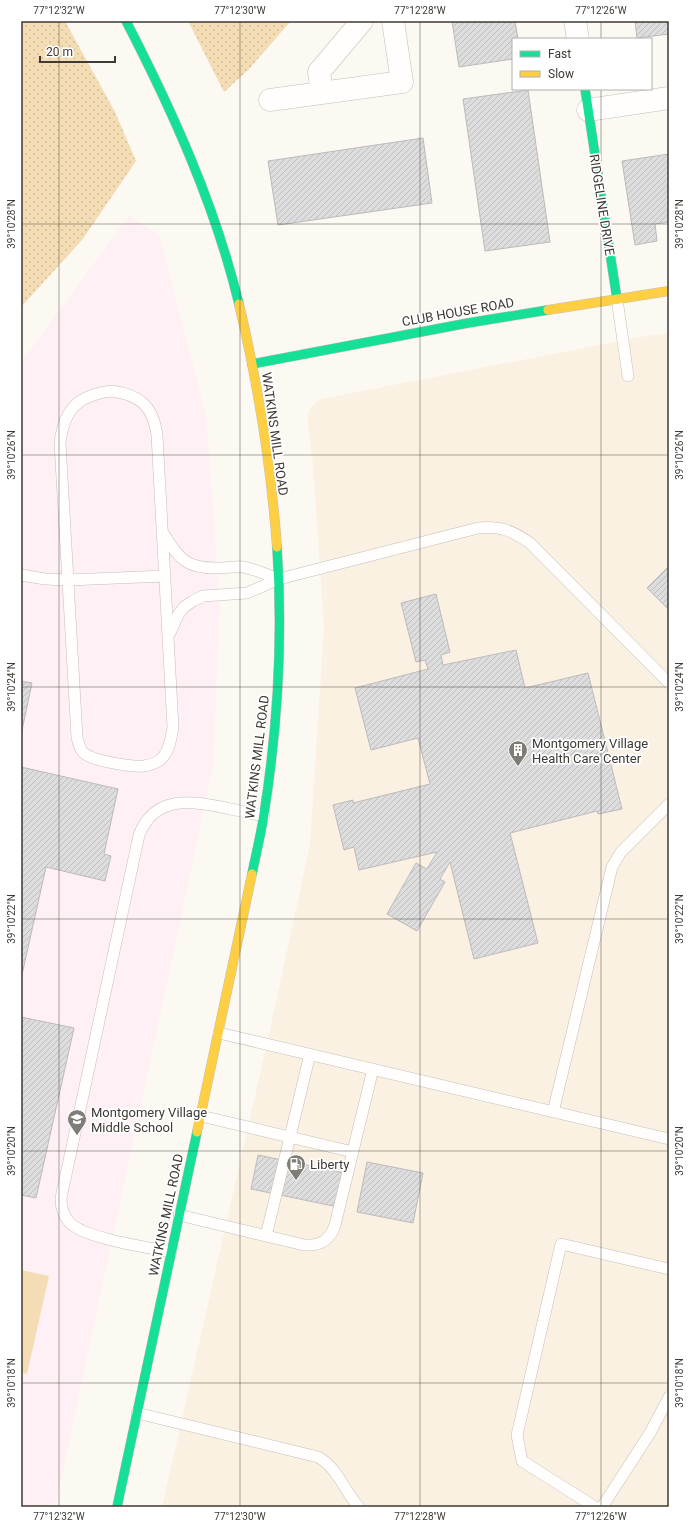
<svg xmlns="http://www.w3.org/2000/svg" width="690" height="1528" viewBox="0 0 690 1528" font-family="Roboto,sans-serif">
<defs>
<pattern id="grass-dots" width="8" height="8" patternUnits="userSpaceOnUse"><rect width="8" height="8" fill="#f4ddb4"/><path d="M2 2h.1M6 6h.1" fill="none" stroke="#d2be9b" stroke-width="1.8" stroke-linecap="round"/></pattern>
<pattern id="building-hatch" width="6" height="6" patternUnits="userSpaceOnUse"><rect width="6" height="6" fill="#deddde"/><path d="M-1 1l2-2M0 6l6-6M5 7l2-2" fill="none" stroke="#c0bebf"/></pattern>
</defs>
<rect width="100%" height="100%" fill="#fcf8f2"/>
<path fill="#fbf1e2" d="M669 333V1507H162L267 1043 310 845 324 627 313 465 308 425V412L313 405 321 399 640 337Z"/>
<path fill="#fef0f4" d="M129 216 159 235 206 417 220 603 213 766 55 1507H21V363Z"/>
<path fill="url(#grass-dots)" d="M21 21H65L115 112 136 161 82 240 21 307Z
M188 21H291L249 69 224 92Z"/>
<path fill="#f4ddb4" d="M21 1270 49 1276 27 1374 21 1372Z"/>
<path fill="url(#building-hatch)" stroke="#bcbabb" d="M452 21H515L518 39H513V59L459 67Z
M635 21H669V34L637 38Z
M528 90 550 242 485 251 463 99Z
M423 138 432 203 278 225 268 161Z
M669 154V222L655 224 657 241 635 245 622 161Z
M669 566V610L647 588Z
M436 594 450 652 441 655 443 665 516 650 525 688 588 673 622 809 598 814 597 811 510 833 538 943 474 959 450 862 440 879 445 882 417 931 387 914 416 863 427 869 437 852 359 870 354 847 344 850 333 805 353 800V803L430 784 418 738 371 750 355 688 428 669 425 660 416 662 401 603Z
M21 681 32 683 21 735Z
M21 767 118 789 104 854 111 856 105 881 46 867 21 979Z
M21 1017 74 1028 36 1198 21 1195Z
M258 1155 345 1173 338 1207 251 1189Z
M367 1162 423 1173 413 1223 357 1212Z"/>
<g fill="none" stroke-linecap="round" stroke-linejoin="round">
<defs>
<path id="lane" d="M617 299 628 376
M112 391C140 395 153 406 157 435L173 728C171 737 170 749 163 757 159 762 150 765 144 766 132 767 89 761 82 751 79 747 78 741 77 737L60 443C64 409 78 395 112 391Z
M163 533C180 559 185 569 219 568 226 568 236 566 243 567 255 569 267 575 279 579
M21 575 45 579 68 580 165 576
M170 633 178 615 184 607 193 601 203 596 247 593 279 579 478 528C501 526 511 530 530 543L669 683
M219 1033 669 1139
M553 1112 612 867 621 852 669 804
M201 1116 353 1152
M179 1215 304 1245C319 1246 330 1241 335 1225L373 1069
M266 1236 310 1054
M171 1252C147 1247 87 1239 70 1223 63 1216 61 1208 61 1198L139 835C154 797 187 800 221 807 235 810 250 813 264 816
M137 1413 318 1457C338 1468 344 1491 359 1507
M595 1507 522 1461 517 1435 561 1244 669 1269
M602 1507 650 1433 669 1397"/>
<path id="street" d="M575 21 578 39
M322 93 319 72 362 21
M270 100 402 82 393 21
M588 110 669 98"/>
<path id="fast" d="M126 21C173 112 215 205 239 304
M585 89 617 299
M252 364 468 323 548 310
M252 874C256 854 261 834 264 814 278 726 283 637 277 547
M117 1507 197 1132"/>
<path id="slow" d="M239 304C258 384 271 466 277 547
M548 310 669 291
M197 1132 252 874"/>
</defs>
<use href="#lane" stroke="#c2bfb9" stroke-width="12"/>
<use href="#street" stroke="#c2bfb9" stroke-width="23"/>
<use href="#fast" stroke="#c2bfb9" stroke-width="10"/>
<use href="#slow" stroke="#c2bfb9" stroke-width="10"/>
<use href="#lane" stroke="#fffefd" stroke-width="11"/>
<use href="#street" stroke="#fffefd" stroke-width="22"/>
<use href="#fast" stroke="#16e098" stroke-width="9"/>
<use href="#slow" stroke="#ffcf43" stroke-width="9"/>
</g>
<path fill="none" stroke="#3e3a34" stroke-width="1" stroke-opacity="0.45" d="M59 21V1507M240 21V1507M420 21V1507M601 21V39M601 89V1507M21 224H669M21 455H669M21 687H669M21 919H669M21 1151H669M21 1383H669"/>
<defs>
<symbol id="building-pin" viewBox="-11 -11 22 30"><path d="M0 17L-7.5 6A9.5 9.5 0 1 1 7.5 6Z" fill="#807c76" stroke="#fff"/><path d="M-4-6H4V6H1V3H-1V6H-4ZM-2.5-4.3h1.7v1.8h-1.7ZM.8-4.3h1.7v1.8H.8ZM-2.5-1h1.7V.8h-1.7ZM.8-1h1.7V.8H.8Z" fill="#fff"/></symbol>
<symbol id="school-pin" viewBox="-11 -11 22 30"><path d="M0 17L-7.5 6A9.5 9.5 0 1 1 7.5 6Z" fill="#807c76" stroke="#fff"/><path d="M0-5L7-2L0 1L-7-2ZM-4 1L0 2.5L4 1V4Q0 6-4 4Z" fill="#fff"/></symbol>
<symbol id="fuel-pin" viewBox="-11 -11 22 30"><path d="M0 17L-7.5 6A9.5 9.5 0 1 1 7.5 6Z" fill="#807c76" stroke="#fff"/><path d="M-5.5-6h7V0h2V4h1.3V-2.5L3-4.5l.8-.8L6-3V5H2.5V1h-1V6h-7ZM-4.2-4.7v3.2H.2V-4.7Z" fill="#fff"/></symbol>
</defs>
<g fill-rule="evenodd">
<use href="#building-pin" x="507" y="739" width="22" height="30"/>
<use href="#school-pin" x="66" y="1108" width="22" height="30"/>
<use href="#fuel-pin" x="285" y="1153" width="22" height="30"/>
</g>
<g text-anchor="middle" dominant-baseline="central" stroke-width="3.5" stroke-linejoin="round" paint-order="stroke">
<g font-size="13" fill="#3e3a34" stroke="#fff">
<text transform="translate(602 205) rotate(81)">RIDGELINE DRIVE</text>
<text transform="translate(458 312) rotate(-10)">CLUB HOUSE ROAD</text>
<text transform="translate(275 434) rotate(82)">WATKINS MILL ROAD</text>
<text transform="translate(257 757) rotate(-83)">WATKINS MILL ROAD</text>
<text transform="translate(166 1215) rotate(-78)">WATKINS MILL ROAD</text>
</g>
<g font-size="13" fill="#3e3a34" stroke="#fff" text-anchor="start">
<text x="532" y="743">Montgomery Village<tspan x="532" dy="15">Health Care Center</tspan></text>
<text x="91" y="1112">Montgomery Village<tspan x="91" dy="15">Middle School</tspan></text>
<text x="310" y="1164">Liberty</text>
</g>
</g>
<rect width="690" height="1528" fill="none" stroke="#ffffff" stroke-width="44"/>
<rect x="512" y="38" width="140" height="52" fill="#ffffff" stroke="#b2b0ae"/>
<rect x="520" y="51" width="20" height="6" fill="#16e098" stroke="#b2b0ae"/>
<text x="548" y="58" font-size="12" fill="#3e3a34">Fast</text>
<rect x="520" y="71" width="20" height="6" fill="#ffcf43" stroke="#b2b0ae"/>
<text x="548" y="78" font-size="12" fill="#3e3a34">Slow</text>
<path d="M40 56v6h75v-6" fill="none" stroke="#3e3a34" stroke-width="2"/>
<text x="46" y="56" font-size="12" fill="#3e3a34" stroke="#ffffff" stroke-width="3" paint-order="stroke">20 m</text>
<rect x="22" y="22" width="646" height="1484" fill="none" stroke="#3e3a34" stroke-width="1.5"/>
<g font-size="10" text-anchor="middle" fill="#3e3a34">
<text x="59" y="14">77°12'32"W</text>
<text x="240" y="14">77°12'30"W</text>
<text x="420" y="14">77°12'28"W</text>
<text x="601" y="14">77°12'26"W</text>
<text transform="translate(11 224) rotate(-90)" y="4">39°10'28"N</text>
<text transform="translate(679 224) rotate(-90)" y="4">39°10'28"N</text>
<text transform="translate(11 455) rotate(-90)" y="4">39°10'26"N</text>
<text transform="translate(679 455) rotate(-90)" y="4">39°10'26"N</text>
<text transform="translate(11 687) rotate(-90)" y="4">39°10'24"N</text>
<text transform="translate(679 687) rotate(-90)" y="4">39°10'24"N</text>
<text transform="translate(11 919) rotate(-90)" y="4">39°10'22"N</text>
<text transform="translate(679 919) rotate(-90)" y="4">39°10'22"N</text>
<text transform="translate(11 1151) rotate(-90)" y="4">39°10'20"N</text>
<text transform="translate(679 1151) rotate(-90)" y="4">39°10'20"N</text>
<text transform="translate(11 1383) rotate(-90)" y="4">39°10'18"N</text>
<text transform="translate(679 1383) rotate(-90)" y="4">39°10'18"N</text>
<text x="59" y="1520">77°12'32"W</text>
<text x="240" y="1520">77°12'30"W</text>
<text x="420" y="1520">77°12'28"W</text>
<text x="601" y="1520">77°12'26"W</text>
</g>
</svg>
